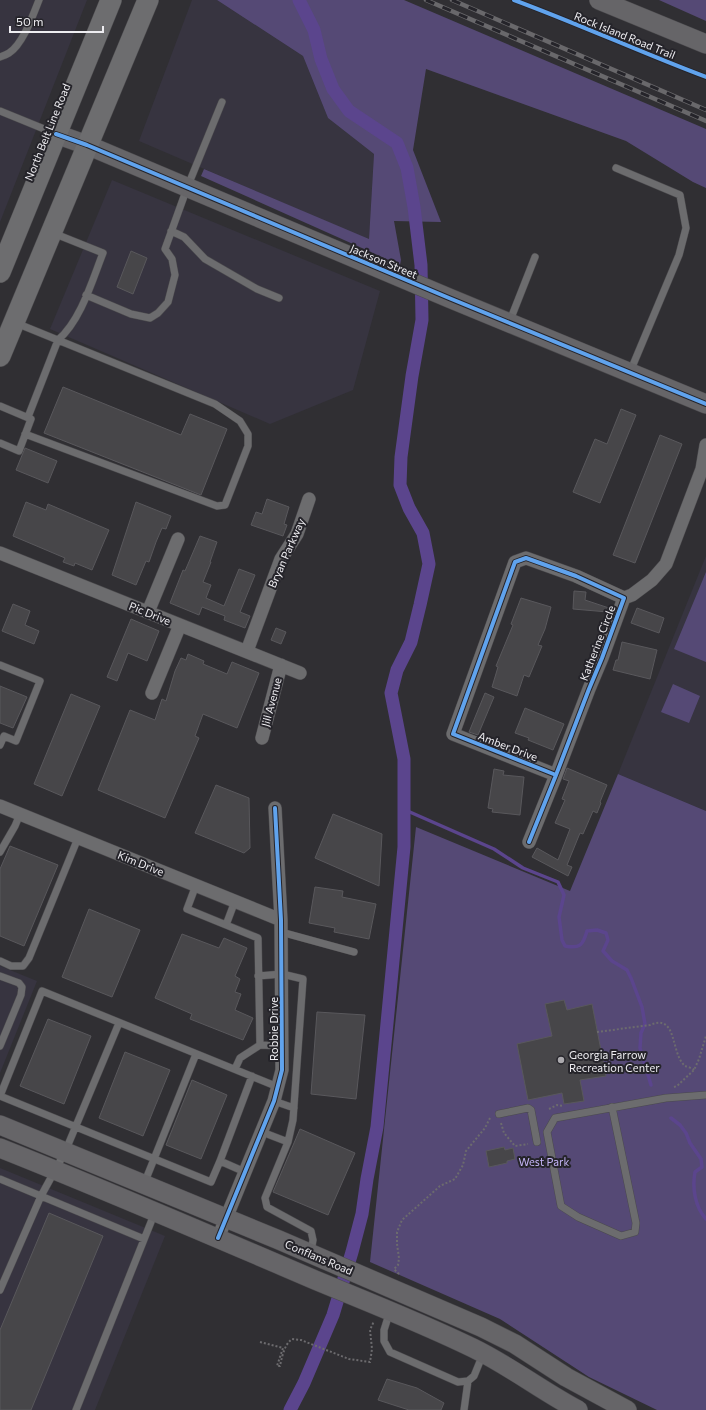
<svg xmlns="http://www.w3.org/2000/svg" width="706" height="1410" viewBox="0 0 706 1410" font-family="Commissioner,sans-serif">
<rect width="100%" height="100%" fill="#302f33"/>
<path fill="#373440" d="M0 0H87L0 222Z
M192 0H217L303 56 328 118 374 154 369 240 139 141Z
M112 180 380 291 353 390 270 424 50 329Z
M706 556V811L618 774Z
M0 966 37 981 0 1073Z
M0 1168 165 1236 95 1410H0Z"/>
<path fill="#554975" d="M217 0H404L706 129V188L693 182 626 141 426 69 413 150 441 222 394 221 401 260 400 265 201 176 204 169 369 239 374 154 328 118 303 56Z
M659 0H706V21Z
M706 572V662L674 649Z
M673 684 700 696 689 723 661 712Z
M618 774 706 811V1410H657L589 1377 500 1319 370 1262 416 827 570 891Z"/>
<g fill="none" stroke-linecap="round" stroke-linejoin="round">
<path stroke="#5b458d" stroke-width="3.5" d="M403 809 494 849 523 868 558 882 564 895 559 917 562 940 565 946C580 949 583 945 587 931L597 930 606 933 608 940 603 951 612 961 627 970 631 978 642 1007 645 1024 641 1033 640 1048 651 1085
M671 1118 680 1125 686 1133 690 1143 701 1159 702 1167 695 1172C692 1188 695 1207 706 1219"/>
<path stroke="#5b458d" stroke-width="13" d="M290 1410 304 1383 333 1315 352 1252 362 1214 367 1179 377 1127 404 847V759L391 693 397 670 411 642 420 605 429 564 423 533 409 508 400 485 401 457 412 376 422 320 421 265 414 207 407 168 397 143 349 111 333 89 321 59 314 30 299 0"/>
</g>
<path fill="#474649" stroke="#59585c" d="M131 251 147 258 133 294 117 287Z
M63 387 181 435 190 414 227 429 201 495 44 433Z
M621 409 636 415 600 503 573 492 595 439 607 444Z
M660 435 682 444 635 563 613 555Z
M25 448 57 461 48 483 16 470Z
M267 499 289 507 284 524 287 525 283 536 251 525 256 512 262 514Z
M26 502 46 510 48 504 109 530 92 570 75 563 74 566 63 562 65 558 13 536Z
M136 502 171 516 166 529 162 528 156 542 149 562 146 561 136 585 112 575Z
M200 536 217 542 210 562H211L203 582 211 585 206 598 224 606 239 569 255 575 240 612 250 616 245 628 224 620 225 616 202 607 199 615 170 603 183 570 185 571Z
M574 591 586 592 585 600 609 608 608 612 573 609Z
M521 598 551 607 545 629 538 645 542 646 529 677 524 675 517 696 492 687 498 667 496 666 513 625 511 624Z
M13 604 30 611 25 625 39 631 34 644 2 631Z
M637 608 664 618 659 633 631 623Z
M131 619 159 631 147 661 128 653 117 681 107 677Z
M276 628 286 632 281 644 271 640Z
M622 642 657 650 650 679 613 670 616 660H618Z
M188 654 204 661 203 664 227 674 232 662 259 673 237 728 203 714 195 736 199 738 165 818 98 790 130 710 155 720 162 699 166 701 175 671 181 658 186 660Z
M0 686 27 697 13 728 0 723Z
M485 693 494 697 478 735 469 732Z
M71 694 100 706 62 796 34 784Z
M525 708 564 724 553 750 528 740 529 738 515 733Z
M567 768 607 785 600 802 601 803 597 813 593 811 583 834 580 833 567 865 572 867 568 876 532 857 537 848 558 860 570 829 555 823 565 800 562 799 569 781 563 779Z
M494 769 504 771 503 775 524 777 520 815 492 812 493 809 488 808Z
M216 785 249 798 250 848 244 853 195 833Z
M333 814 382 834 379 886 315 858Z
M10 846 58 865 24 946 0 936V869Z
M315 887 343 891 342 897 376 904 369 939 334 932 335 928 309 923Z
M89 909 140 930 112 997 62 977Z
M182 934 219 948 224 938 247 948 235 976 240 979 235 992 241 994 235 1010 253 1018 243 1040 190 1019 192 1014 155 998Z
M564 1000 567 1010 592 1004 606 1076 580 1080 584 1101 564 1104 562 1093 528 1100 517 1044 552 1036 545 1004Z
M317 1012 365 1015 356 1099 311 1094Z
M48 1019 91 1036 64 1104 20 1086Z
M125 1052 170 1070 143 1136 99 1118Z
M192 1080 227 1095 201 1159 166 1145Z
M300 1129 355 1153 328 1215 273 1192Z
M504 1147 505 1150 513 1148 515 1159 507 1161V1163L489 1167 486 1151Z
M49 1213 103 1236 31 1410H0V1330Z
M387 1379 417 1388 444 1403 441 1410H409L378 1400Z"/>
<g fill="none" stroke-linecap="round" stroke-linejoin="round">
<defs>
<path id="lane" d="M0 57C3 56 6 55 9 53 23 44 33 15 39 0
M0 111 54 133
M616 168 680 195 686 228 679 255 630 372
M171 231 184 237 205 259 257 289 279 298
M86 295 131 314 150 318 158 313 168 302 175 275 172 259 165 249 187 188 222 102
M16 323 215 404 240 421 248 434V446L225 505 217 506 25 434
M509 323 535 257
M0 406 31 419 19 451 0 443
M28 417 58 340C81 320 92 281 103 253L53 233
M0 665 40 681 16 741 4 736 0 745
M0 852 15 826 20 814
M196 885 187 909 258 938 260 1045 282 1046
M226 925 235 901
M281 932 354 952
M0 961 11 966H23L29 958 78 838
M0 976 19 983 22 987 21 995 0 1046
M258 976 282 974 303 979 293 1120 288 1142
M235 1069 240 1058 260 1045
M0 1096 42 991 278 1087
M0 1096 211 1182 220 1161 245 1172
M274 1101 294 1108
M612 1107 636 1223 635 1232 621 1236 578 1217 561 1206 547 1132 555 1118 666 1098 706 1095
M499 1114 528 1108 531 1110 537 1142
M262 1132 288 1142 265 1198 267 1207 311 1231 313 1240 311 1252
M220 1161 252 1076
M0 1179 144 1239
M144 1184 196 1054
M0 1290 41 1196 65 1152 119 1023
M390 1311 384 1330V1341L390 1352 458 1382 468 1381 474 1376 483 1354
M76 1410 155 1212
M464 1410 468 1381"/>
<path id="street" d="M0 553 300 673
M624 598 632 595 652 580 666 564 702 469 706 445
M148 612 178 539
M247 651 281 559 297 534 309 499
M152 693 180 625
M262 738 281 665
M0 806 281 920
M529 842 556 775 589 689 602 658 624 598 576 576 526 558 515 562 453 734 556 775
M218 1238 274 1101 282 1070 281 920 275 808"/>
<path id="secondary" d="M599 0 706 44
M56 134 87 145 449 298 706 404
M0 1125 279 1240 481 1327 515 1344 566 1377 627 1410
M0 1148C106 1190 210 1235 315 1280 368 1302 422 1323 473 1348 510 1366 542 1391 578 1410"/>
<path id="primary" d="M0 272 111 0
M0 356 148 0"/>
</defs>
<use href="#lane" stroke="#4b4a4d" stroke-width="8"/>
<use href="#street" stroke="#4b4a4d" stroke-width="14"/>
<use href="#secondary" stroke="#4b4a4d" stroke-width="20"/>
<use href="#primary" stroke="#4b4a4d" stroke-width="22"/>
<path stroke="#6c6b6e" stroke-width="2" stroke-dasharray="2 2" stroke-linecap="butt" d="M597 1032 650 1025C678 1013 670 1053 685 1066 688 1067 692 1068 694 1070
M674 1087 677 1086 694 1070 699 1059 706 1036
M549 1109 557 1105 564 1106
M501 1123 504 1133 515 1146 528 1144
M399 1274 394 1269 398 1265 399 1258 397 1244V1232L402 1220 440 1186 455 1179 463 1165 466 1151 485 1128 490 1118
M260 1342 283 1348 277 1366H280C282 1357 284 1345 292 1339L301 1340 349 1359 370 1362 372 1349 370 1330 374 1321"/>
<use href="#lane" stroke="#6c6c6e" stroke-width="7"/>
<use href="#street" stroke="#6c6c6e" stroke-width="13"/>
<use href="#secondary" stroke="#666568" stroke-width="19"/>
<use href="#primary" stroke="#6d6d6f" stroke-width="21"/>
<defs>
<path id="rail" d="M426 0 706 121
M452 0 706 110"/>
</defs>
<use href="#rail" stroke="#69686b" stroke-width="4.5"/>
<use href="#rail" stroke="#25242a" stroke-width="3" stroke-dasharray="9" stroke-linecap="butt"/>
<defs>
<path id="cycleway" d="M514 0C579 24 642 53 706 77
M56 134 87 145 449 298 706 404
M529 842 556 775 589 689 602 658 624 598 576 576 526 558 515 562 453 734 556 775
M218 1238 274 1101 282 1070 281 920 275 808"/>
</defs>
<use href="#cycleway" stroke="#25242a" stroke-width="6"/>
<use href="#cycleway" stroke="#60a3ed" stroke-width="4"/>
</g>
<circle fill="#acaaae" stroke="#25242a" stroke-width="1.5" cx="561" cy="1060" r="4"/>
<g text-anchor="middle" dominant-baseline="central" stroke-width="4" stroke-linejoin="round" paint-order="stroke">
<g font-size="11" fill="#eeedf1" stroke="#25242a">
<text transform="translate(625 35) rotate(22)">Rock Island Road Trail</text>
<text transform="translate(47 132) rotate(-68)">North Belt Line Road</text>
<text transform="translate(384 261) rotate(23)">Jackson Street</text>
<text transform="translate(286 553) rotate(-66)">Bryan Parkway</text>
<text transform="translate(150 613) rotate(22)">Pic Drive</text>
<text transform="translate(597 643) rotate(-69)">Katherine Circle</text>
<text transform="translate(271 702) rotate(-75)">Jill Avenue</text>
<text transform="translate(508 746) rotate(21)">Amber Drive</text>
<text transform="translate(141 863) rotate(22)">Kim Drive</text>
<text transform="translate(273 1029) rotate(-90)">Robbie Drive</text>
<text transform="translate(319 1257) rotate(23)">Conflans Road</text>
</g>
<g font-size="11" fill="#eeedf1" stroke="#25242a" text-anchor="start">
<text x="569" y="1054">Georgia Farrow<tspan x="569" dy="13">Recreation Center</tspan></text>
</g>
<g font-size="11" fill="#c4b4f6" stroke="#25242a">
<text x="544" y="1161">West Park</text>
</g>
</g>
<path d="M10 26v6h93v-6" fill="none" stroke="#eeedf1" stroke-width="2"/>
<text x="16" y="26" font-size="12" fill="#eeedf1" stroke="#25242a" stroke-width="3" paint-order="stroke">50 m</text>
</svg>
